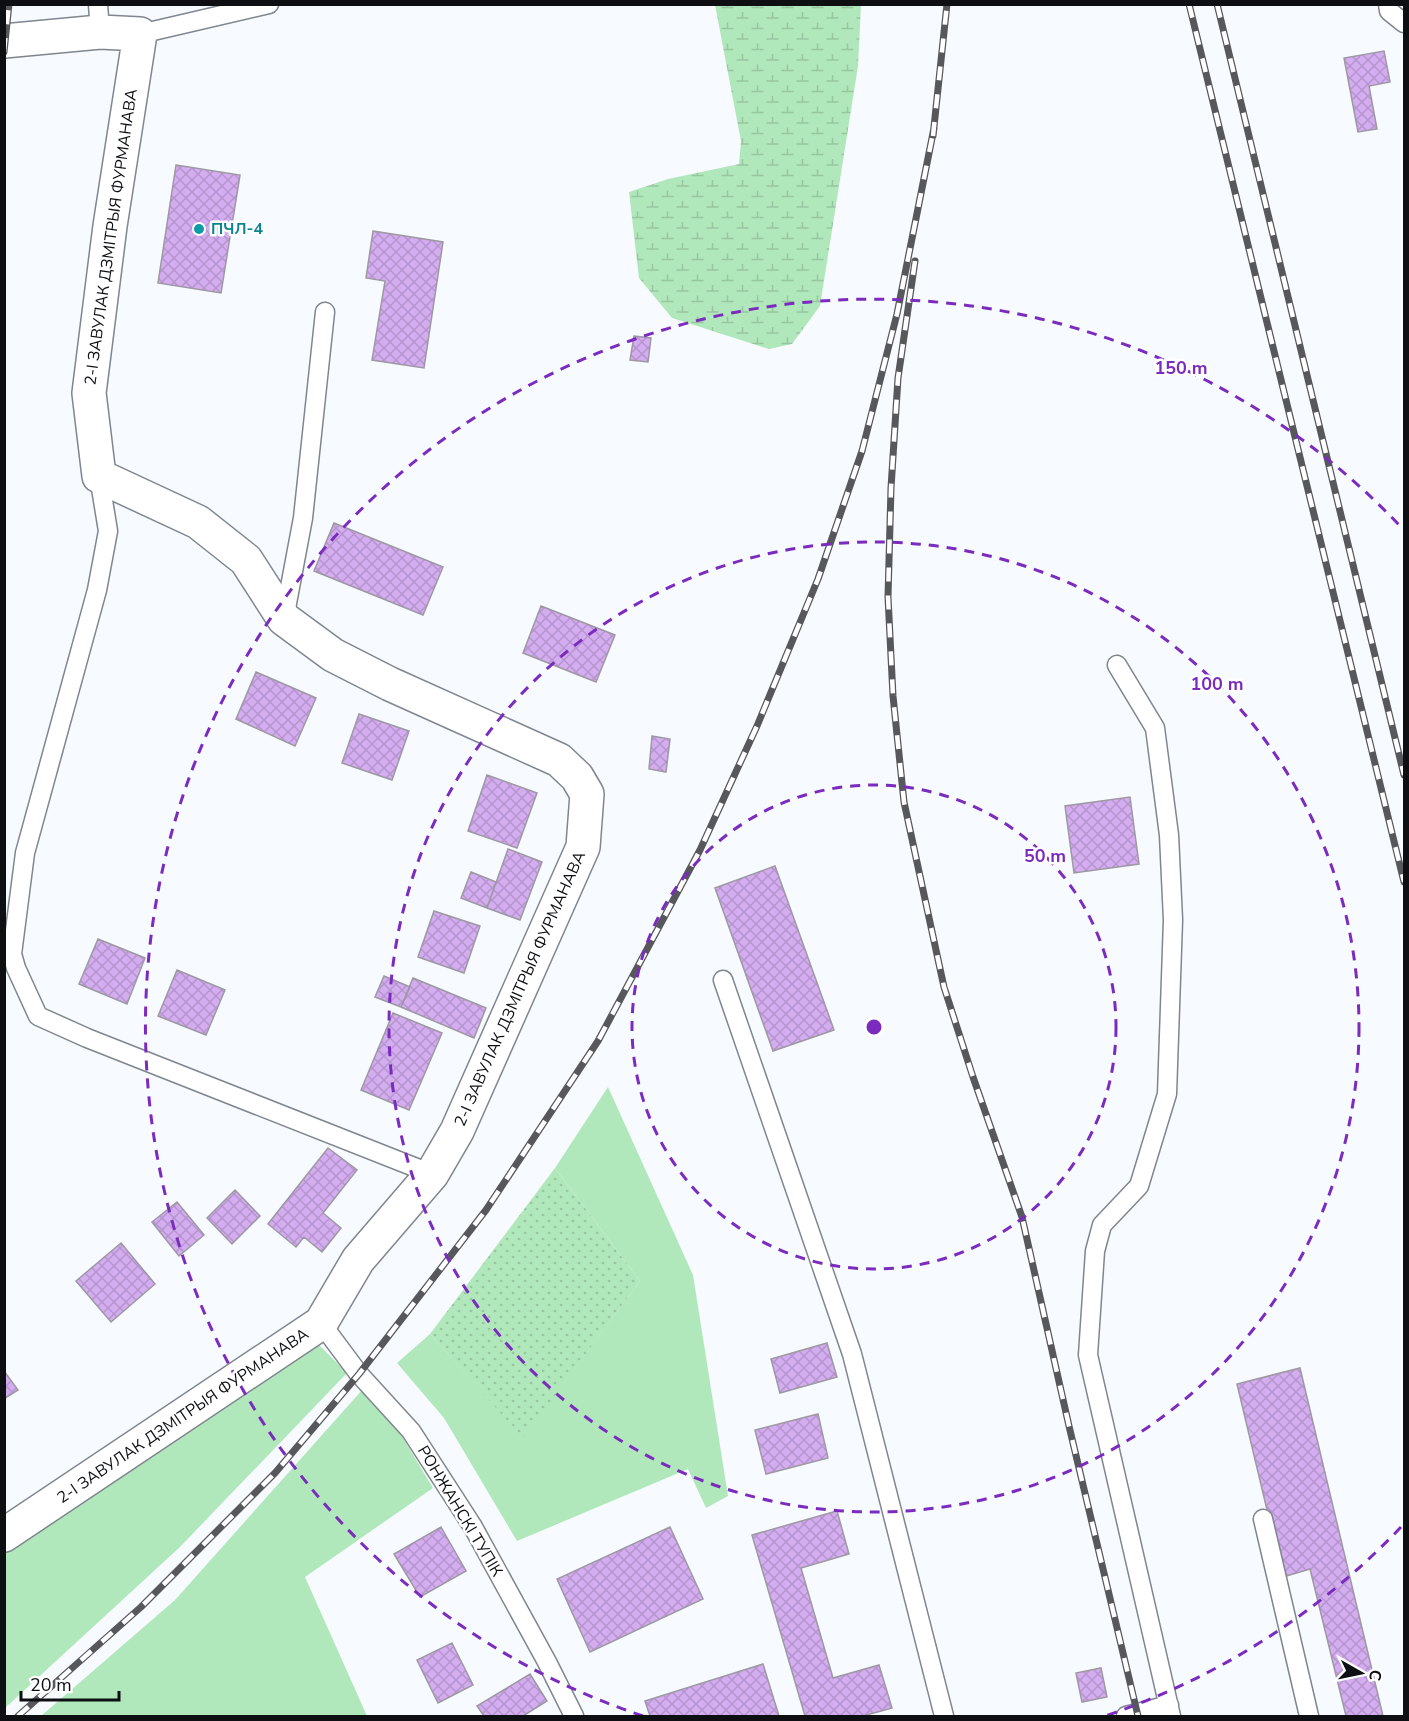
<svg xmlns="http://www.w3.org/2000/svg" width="1409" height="1721" viewBox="0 0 1409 1721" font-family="'Nunito Sans',sans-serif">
<defs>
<pattern id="wetland-marsh" width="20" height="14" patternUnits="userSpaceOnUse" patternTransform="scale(1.5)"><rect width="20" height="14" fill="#b1e8bb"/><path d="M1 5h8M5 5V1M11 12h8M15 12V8" fill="none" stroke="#97c6a0"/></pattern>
<pattern id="garden-dots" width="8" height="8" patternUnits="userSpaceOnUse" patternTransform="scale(1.5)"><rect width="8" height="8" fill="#b1e8bb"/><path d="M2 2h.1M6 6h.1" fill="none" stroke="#97c6a0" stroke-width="1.8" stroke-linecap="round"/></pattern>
<pattern id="building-cross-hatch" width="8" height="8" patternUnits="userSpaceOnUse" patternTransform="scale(1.5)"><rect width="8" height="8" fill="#d4adf1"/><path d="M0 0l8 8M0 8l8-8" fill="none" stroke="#b594ce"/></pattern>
</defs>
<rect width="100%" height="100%" fill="#f7fafe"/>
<path fill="#b1e8bb" d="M608 1087 693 1275 728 1496 706 1508 688 1469 517 1541 444 1418 397 1363 430 1334 523 1437 640 1281 555 1168Z
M312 1338 347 1373 180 1547 5 1708V1550Z
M363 1389 388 1413 433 1488 305 1577 367 1716H41L175 1600Z"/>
<path fill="url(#wetland-marsh)" d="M715 5H861L858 66 820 306 792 344 769 349 672 318 639 278 629 192 668 179 739 164 741 141Z"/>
<path fill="url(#garden-dots)" d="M555 1168 640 1281 523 1438 430 1334Z"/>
<path fill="url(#building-cross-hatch)" stroke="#9d98a2" stroke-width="1.5" d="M1384 51 1390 82 1369 86 1377 129 1358 132 1344 58Z
M176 165 240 175 221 293 158 283Z
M373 231 443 242 424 368 372 360 385 281 366 278Z
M634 336 651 338 648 362 630 360Z
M334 523 443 567 423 615 314 571Z
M541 606 615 635 596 682 523 653Z
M256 672 316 698 295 746 236 719Z
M359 714 409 731 392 780 342 763Z
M652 736 670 739 666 772 649 769Z
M487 775 537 793 517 848 468 831Z
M1130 797 1139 864 1074 873 1065 806Z
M508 849 542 862 520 920 487 908Z
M775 866 834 1030 773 1051 715 888Z
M471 872 496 882 487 908 461 898Z
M434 911 480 926 464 973 418 957Z
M98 939 145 958 127 1004 79 984Z
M177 970 225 990 206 1035 158 1016Z
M384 976 410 987 401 1007 375 997Z
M413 978 486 1008 474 1038 401 1007Z
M393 1013 442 1033 409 1110 361 1090Z
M328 1148 357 1170 323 1213 341 1228 322 1252 304 1237 296 1247 268 1224Z
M235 1190 260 1216 232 1244 207 1218Z
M177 1202 204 1235 179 1256 152 1222Z
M121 1243 155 1284 111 1322 76 1281Z
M827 1343 837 1377 780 1393 771 1359Z
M1300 1368 1383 1716H1346L1310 1569 1283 1577 1237 1384Z
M4 1371 18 1390 4 1399Z
M818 1414 828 1458 766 1474 755 1430Z
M837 1511 849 1554 801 1568 833 1678 879 1665 892 1708 863 1716H805L752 1535Z
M441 1527 466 1571 420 1597 394 1554Z
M670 1527 703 1599 590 1652 557 1579Z
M452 1643 473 1685 438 1703 417 1660Z
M763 1664 779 1716H650L645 1701Z
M1101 1668 1107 1697 1082 1702 1076 1673Z
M530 1674 547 1701 523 1716H484L477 1706Z"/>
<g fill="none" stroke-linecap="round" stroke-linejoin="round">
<defs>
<path id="service" d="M98 4 100 32
M1388 4 1389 11 1404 23
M140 34 269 4
M99 476 108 531 97 590 25 853 12 954 16 968 38 1016 87 1038 432 1174
M284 619 303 518 325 312
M1117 665 1155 728 1169 835 1173 920 1167 1094 1139 1186 1102 1225 1095 1251 1088 1355 1171 1716
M723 980 852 1354 944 1716
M321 1323 359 1374 411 1431 473 1527 547 1662 574 1716
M1263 1519 1309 1716
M1126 1716 1169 1705"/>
<path id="minor" d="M4 41 100 32 140 34 110 226 89 393 99 476 198 522 246 560 284 619 333 655 390 684 559 760 577 777 587 794 583 847 457 1131 432 1174 358 1260 321 1323 4 1535"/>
</defs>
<use href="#service" stroke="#7f868f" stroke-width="21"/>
<use href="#minor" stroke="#7f868f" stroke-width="36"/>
<use href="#service" stroke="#fff" stroke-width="18"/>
<use href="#minor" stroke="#fff" stroke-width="33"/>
<defs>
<path id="rail" d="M1189 4 1404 882
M1217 4 1404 775
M4 52 9 4
M933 136 947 4
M915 261 898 378 891 488 888 597 893 696 904 802 944 987 973 1077 1022 1217 1069 1426 1138 1716
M18 1716 141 1607 275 1473 359 1374 486 1210 598 1041 700 850 757 726 818 579 862 451 897 314 934 128"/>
</defs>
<use href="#rail" stroke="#56585b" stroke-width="7"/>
<use href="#rail" stroke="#fff" stroke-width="4.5" stroke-dasharray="14" stroke-linecap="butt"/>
</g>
<g fill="none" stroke="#7b2cbf" stroke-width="3" stroke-dasharray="10 8">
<circle cx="874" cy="1027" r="242"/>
<circle cx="874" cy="1027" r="485"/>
<path d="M1401 1527A727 727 0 0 1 1105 1716M643 1716A727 727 0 1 1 1401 527"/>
</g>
<circle fill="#0f9aa8" stroke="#fff" stroke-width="2" cx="199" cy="229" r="6"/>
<g text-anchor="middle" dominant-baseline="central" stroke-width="5" stroke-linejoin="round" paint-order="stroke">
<g font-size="16" font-weight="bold" fill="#0d838f" stroke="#fff" text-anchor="start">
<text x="211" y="229">ПЧЛ-4</text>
</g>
<g font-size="16" fill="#0d0f12" stroke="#fff">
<text transform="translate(111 237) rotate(-82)">2-І ЗАВУЛАК ДЗМІТРЫЯ ФУРМАНАВА</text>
<text transform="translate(520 989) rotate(-66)">2-І ЗАВУЛАК ДЗМІТРЫЯ ФУРМАНАВА</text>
<text transform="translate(183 1416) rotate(-34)">2-І ЗАВУЛАК ДЗМІТРЫЯ ФУРМАНАВА</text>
<text transform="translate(460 1511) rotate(59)">РОНЖАНСКІ ТУПІК</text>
</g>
</g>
<circle cx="874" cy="1027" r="9" fill="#7b2cbf" stroke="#fff" stroke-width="3"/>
<g font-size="18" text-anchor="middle" font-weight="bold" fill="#7b2cbf" stroke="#fff" stroke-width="5" stroke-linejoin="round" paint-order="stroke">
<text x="1181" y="374">150 m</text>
<text x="1217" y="690">100 m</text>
<text x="1045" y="862">50 m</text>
</g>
<rect width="1409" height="1721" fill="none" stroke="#0d0f12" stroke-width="12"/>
<g transform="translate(1361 1673) rotate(99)" stroke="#ffffff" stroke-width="4.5" paint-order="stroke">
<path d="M0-4.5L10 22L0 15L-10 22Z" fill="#0d0f12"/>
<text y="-9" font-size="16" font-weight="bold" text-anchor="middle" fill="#0d0f12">С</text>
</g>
<path d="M21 1691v9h98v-9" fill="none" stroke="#0d0f12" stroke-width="3"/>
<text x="30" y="1691" font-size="18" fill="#0d0f12" stroke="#ffffff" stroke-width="4.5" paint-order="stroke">20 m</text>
</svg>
